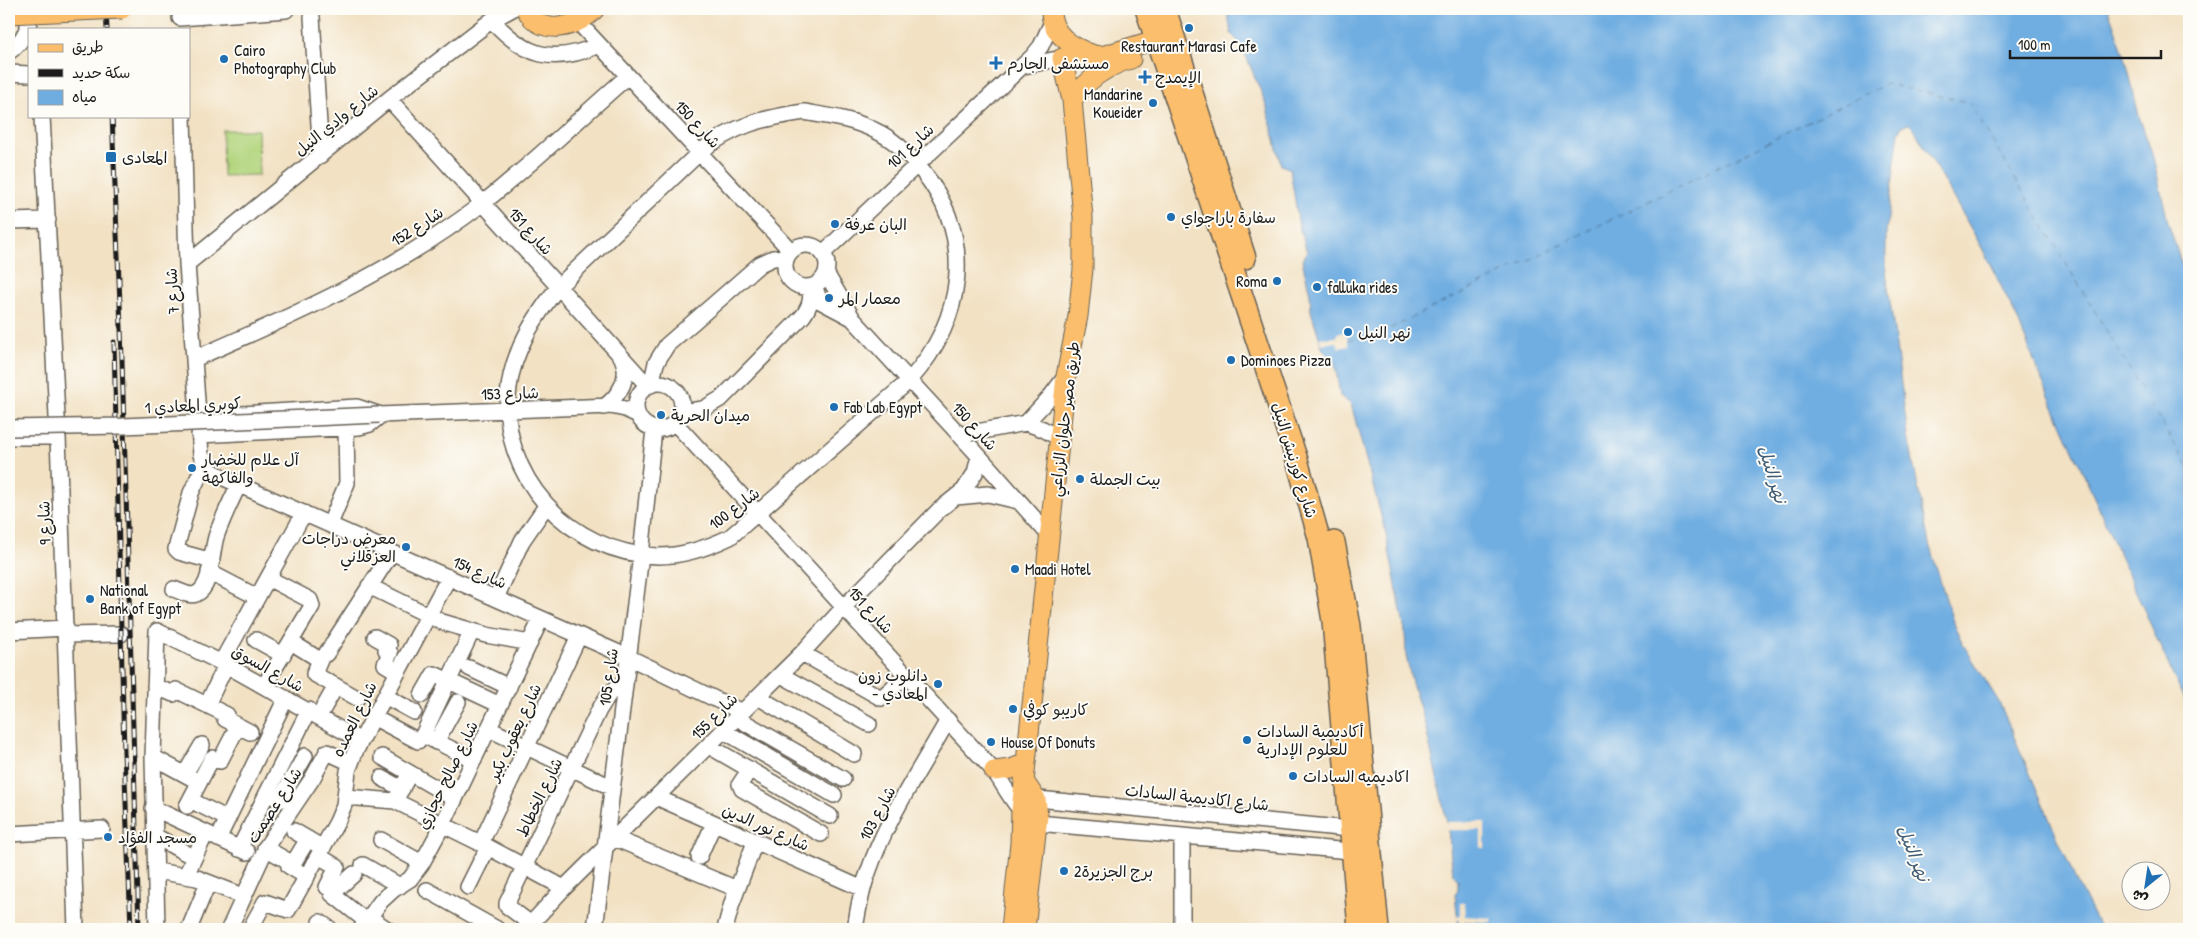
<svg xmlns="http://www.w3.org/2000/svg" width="2198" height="938" viewBox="0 0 2198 938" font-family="'Patrick Hand','Playpen Sans Arabic',sans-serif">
<rect width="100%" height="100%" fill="#fdfcf7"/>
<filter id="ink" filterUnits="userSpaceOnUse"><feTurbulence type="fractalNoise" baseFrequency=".02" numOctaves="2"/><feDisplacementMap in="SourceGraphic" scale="10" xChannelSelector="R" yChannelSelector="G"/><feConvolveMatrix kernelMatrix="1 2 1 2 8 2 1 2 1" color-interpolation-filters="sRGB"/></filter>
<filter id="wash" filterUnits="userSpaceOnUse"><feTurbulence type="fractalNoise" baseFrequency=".0096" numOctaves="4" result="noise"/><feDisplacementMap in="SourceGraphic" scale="20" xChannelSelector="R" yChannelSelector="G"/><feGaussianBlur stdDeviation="1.12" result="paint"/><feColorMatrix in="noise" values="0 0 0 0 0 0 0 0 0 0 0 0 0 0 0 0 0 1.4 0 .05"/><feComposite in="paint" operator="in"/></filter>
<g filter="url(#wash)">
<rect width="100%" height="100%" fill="#f2e1c3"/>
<path fill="#b2d57d" stroke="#67784c" d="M222 130H258L259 175 223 176Z"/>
<path fill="#6fade1" stroke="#46647e" d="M1227 9H2108L2126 60 2139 116 2153 157 2168 222 2189 288V711L2041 378 2016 316 1982 248 1914 129 1909 124 1903 125 1899 131 1886 233V271L1908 436 1929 544 1954 625 1964 646 1999 702 2077 883 2100 929H1459L1455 895 1458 889V880L1453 874 1447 822 1424 720 1413 687 1406 656 1405 631 1385 530 1351 404 1340 396 1335 363 1323 350 1311 311 1310 294 1302 260 1307 252 1299 226 1290 169 1281 165 1266 104 1247 58 1239 42 1231 34Z"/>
<path fill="#f2e1c3" d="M1346 332 1349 346 1339 348 1337 342 1322 344 1319 338 1337 337V333Z
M1447 822H1485V848H1481V830H1447Z
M1460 903H1464L1465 916 1491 918V922L1464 921V929H1460V920H1457V917L1460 916Z"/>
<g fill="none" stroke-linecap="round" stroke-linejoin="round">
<path stroke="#415d75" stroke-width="1" stroke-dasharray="6 5" stroke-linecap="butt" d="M1348 340 1381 333 1886 84 1969 102 2189 468"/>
</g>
</g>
<g filter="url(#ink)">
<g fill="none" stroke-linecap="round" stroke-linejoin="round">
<defs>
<path id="minor" d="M312 17 321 155
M180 18 286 10
M492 20C525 57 553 65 599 45
M578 22 791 251
M9 52C23 42 31 26 30 9
M1024 66 1062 58
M9 73 29 74
M389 99 648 386
M804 112C828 116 852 119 874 130 894 139 910 155 923 172 976 239 964 319 910 380L730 537C707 548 683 556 658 556 570 554 497 476 509 387 514 349 535 317 558 287L700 152C733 125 764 118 804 112Z
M42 116 58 437 76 929
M183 116 187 264 201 455 210 470 224 478 628 657 742 712
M9 221 48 220
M785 266a21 21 0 1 1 42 0a21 21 0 1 1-42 0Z
M823 253 1033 56 1041 46 1052 22
M187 264 389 99 492 20 512 9
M826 273 853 319 979 456 1050 536
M814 286 820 301 852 318
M194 359C293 316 397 270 483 203 533 163 580 118 628 76
M636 406a23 23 0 1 1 46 0a23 23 0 1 1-46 0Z
M651 385 656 363 667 345 760 264 773 258 787 257
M604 407C620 395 631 377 622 358
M681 412 703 409 722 398 803 316C810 306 812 299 810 287
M379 415 611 406 625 409 638 415
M675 423 994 771C1007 789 1017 813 1037 823L1361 852
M1026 423 1051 396 1066 376
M199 435 359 427 370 424 381 415 357 407 242 414
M960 435 1026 423 1043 429 1059 438
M9 437H58
M205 463 191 493 176 549 179 552 212 561
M956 497 988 494 1018 501
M330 524 347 483 346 428
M209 572 257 597
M369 586 442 622 486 635 530 643
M174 589C180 591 189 597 196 594 213 587 211 548 217 534 223 517 231 501 239 484
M496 598 522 541 546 506
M9 631 66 628
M472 631 423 735 474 760
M66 635 121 634
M375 637 389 645 386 650 390 653 385 664 398 672
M256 640 283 655
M291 642 320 660 314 674 357 698
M802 653 881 698 907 675
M326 654 392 552
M221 663 304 513
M469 668 509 687
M781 675 869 724
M155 686 173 694 176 690 227 715 225 719 250 732
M264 686 312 606 310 600 268 578
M422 695 434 674 500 705
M385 696 414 712
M758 697 854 754
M207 705 226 665
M319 716 336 686
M373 717 418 741
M737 718 843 779
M489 729 611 787
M724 731 834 795
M436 742 458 702
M709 746 830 816
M153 757 199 782
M382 757 455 799
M750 769 740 784 742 789 821 834
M185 774 202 745
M382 778 402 789
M267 793 280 800 305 756
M346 797 395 801 488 847 564 888
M656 797 863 889
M1027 798 1360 830
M395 801 410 773
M198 804 228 819
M187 806 212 758 220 761 238 726
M153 808 247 852
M294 831 323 848
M9 834 102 829
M155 836 193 857
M614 838 737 889
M218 839 286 698
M381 840 422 863
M481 843 579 636
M265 848 290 862 289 866 307 877
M239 849 309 710
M319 856 337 867 327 887
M699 857 714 823
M294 862 308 839
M363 865 400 886
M157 871 197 878 243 896
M354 874 332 894 366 921
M186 875 206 833
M468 887 488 847
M427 890 497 929
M369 917 387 929
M320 922 330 929
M531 924 507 906V903L599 710 609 694 624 682
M157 929 153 757 157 631 226 665 361 741
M189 929 208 883
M229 929 268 844 312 779 327 752 351 763
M250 929 265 902 288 910 337 822 344 805 348 771 355 752 449 577
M361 929 381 901 393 890 410 879 422 863 443 824 541 619
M526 929 564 888 802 653 844 607 939 510 964 490 975 473 979 456
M595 929 641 555 654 429
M725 929 732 903 755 842
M855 929C858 910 861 891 868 873 886 819 920 770 948 720
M1182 929V836"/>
<path id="major" d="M526 9C540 38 577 28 595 9
M1051 9C1050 34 1073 48 1094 55
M1072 100C1087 80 1106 66 1131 59
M994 771 1011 769 1026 763
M1024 781 1036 799 1038 816 1025 929
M1011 929 1020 843 1021 811 1066 376 1078 316 1083 269V217L1072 100 1062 58 1105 55 1171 35"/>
<path id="highway" d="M1146 9 1297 460 1319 538 1333 621 1359 929
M1165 9 1245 258
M1334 542 1350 626 1378 929"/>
</defs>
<use href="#minor" stroke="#676156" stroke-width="18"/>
<use href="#major" stroke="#676156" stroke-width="21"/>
<use href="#highway" stroke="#676156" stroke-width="24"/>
<use href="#minor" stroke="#fff" stroke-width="15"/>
<use href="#major" stroke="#fabe6d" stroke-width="19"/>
<use href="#highway" stroke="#fabe6d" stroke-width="21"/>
<defs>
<path id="rail" d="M106 9 107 29
M112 116 121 327 139 929
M114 342 124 752 131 929"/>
</defs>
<use href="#rail" stroke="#1c1c1c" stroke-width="5"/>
<use href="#rail" stroke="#fdfcf7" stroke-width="3" stroke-dasharray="9" stroke-linecap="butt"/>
<defs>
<path id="minor-bridge" d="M9 428 123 426 379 415"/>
<path id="major-bridge" d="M9 14 122 9"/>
</defs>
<use href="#minor-bridge" stroke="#676156" stroke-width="18" stroke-linecap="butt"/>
<use href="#major-bridge" stroke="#676156" stroke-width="21" stroke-linecap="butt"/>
<use href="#minor-bridge" stroke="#fff" stroke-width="15"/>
<use href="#major-bridge" stroke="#fabe6d" stroke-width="19"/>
</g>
</g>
<g fill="#1f6fb2" stroke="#fdfcf7" stroke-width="2">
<circle cx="1189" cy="28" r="5"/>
<circle cx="224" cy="59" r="5"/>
<path d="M993.5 55.5h5v5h5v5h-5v5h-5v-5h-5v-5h5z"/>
<path d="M1142.5 69.5h5v5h5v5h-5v5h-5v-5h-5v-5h5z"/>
<circle cx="1153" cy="103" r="5"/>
<rect x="105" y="151" width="12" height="12" rx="2.5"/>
<circle cx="1171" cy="217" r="5"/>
<circle cx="835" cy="224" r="5"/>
<circle cx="1277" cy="281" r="5"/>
<circle cx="1317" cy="287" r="5"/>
<circle cx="829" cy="298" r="5"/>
<circle cx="1348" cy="332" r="5"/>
<circle cx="1231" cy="360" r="5"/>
<circle cx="834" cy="407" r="5"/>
<circle cx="661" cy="415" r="5"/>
<circle cx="192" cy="468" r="5"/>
<circle cx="1080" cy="479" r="5"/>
<circle cx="406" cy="547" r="5"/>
<circle cx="1015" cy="569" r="5"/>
<circle cx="90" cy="599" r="5"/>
<circle cx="938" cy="684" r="5"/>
<circle cx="1013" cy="709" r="5"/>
<circle cx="1247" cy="740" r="5"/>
<circle cx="991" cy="742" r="5"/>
<circle cx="1293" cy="776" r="5"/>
<circle cx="108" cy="837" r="5"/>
<circle cx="1064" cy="871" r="5"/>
</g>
<g text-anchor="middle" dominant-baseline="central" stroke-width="4" stroke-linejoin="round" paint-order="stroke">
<g font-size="16" fill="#1c1c1c" stroke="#fdfcf7" text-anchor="start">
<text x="1189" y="46" text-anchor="middle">Restaurant Marasi Cafe</text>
<text x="234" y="50">Cairo<tspan x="234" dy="18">Photography Club</tspan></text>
<text x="1007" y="63">مستشفى الجارم</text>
<text x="1155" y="77">الإيمدج</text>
<text x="1143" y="94" text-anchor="end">Mandarine<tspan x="1143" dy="18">Koueider</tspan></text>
<text x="122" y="157">المعادى</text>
<text x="1181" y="217">سفارة باراجواي</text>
<text x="845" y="224">البان عرفة</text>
<text x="1267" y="281" text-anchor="end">Roma</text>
<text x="1327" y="287">falluka rides</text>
<text x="839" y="298">معمار المر</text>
<text x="1358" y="332">نهر النيل</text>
<text x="1241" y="360">Dominoes Pizza</text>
<text x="844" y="407">Fab Lab Egypt</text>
<text x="671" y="415">ميدان الحرية</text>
<text x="202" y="459">آل علام للخضار<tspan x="202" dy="18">والفاكهة</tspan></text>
<text x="1090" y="479">بيت الجملة</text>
<text x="396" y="538" text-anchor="end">معرض دراجات<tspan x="396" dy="18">العزقلاني</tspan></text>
<text x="1025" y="569">Maadi Hotel</text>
<text x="100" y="590">National<tspan x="100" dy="18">Bank of Egypt</tspan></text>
<text x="928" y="675" text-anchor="end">دانلوب زون<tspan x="928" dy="18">- المعادي</tspan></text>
<text x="1023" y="709">كاريبو كوفي</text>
<text x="1257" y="731">أكاديمية السادات<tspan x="1257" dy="18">للعلوم الإدارية</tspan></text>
<text x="1001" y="742">House Of Donuts</text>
<text x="1303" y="776">اكاديميه السادات</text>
<text x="118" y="837">مسجد الفؤاد</text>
<text x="1074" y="871">برج الجزيرة2</text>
</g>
<g font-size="16" fill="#1c1c1c" stroke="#fdfcf7">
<text transform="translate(336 120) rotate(-39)">شارع وادي النيل</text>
<text transform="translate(698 124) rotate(47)">شارع 150</text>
<text transform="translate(910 146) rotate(-43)">شارع 101</text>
<text transform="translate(417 226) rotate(-33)">شارع 152</text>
<text transform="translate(531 231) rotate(48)">شارع 151</text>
<text transform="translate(172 291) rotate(-94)">شارع 7</text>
<text transform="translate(510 393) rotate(-2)">شارع 153</text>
<text transform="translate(193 405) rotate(-3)">كوبري المعادي 1</text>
<text transform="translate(1064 419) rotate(-83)">طريق مصر حلوان الزراعي</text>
<text transform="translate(975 426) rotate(48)">شارع 150</text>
<text transform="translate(1295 460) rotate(73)">شارع كورنيش النيل</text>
<text transform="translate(734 508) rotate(-37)">شارع 100</text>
<text transform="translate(44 523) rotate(-92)">شارع 9</text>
<text transform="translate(480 572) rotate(24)">شارع 154</text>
<text transform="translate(871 610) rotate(47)">شارع 151</text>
<text transform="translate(268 668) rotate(29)">شارع السوق</text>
<text transform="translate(608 677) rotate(-82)">شارع 105</text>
<text transform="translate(714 716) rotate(-45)">شارع 155</text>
<text transform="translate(354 719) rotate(-64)">شارع العمده</text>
<text transform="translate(514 732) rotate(-65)">شارع يعقوب بكير</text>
<text transform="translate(447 775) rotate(-64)">شارع صالح حجازي</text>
<text transform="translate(539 797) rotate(-64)">شارع الخطاط</text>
<text transform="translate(1197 797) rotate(6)">شارع اكاديمية السادات</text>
<text transform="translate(274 805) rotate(-57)">شارع عصمت</text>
<text transform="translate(877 813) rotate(-62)">شارع 103</text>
<text transform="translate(766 827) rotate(24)">شارع نور الدين</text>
</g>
<g font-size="18" font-style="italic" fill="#415d75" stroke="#fdfcf7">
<text transform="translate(1773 474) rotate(73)">نهر النيل</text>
<text transform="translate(1914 853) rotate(68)">نهر النيل</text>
</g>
</g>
<rect width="2198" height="938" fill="none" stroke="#fdfcf7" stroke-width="30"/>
<rect x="28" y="28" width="162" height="90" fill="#fdfcf7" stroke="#a3a29f"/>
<rect x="38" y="44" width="25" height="8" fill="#fabe6d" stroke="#a3a29f"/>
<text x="72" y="52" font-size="15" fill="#1c1c1c">طريق</text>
<rect x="38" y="69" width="25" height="8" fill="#1c1c1c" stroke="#a3a29f"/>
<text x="72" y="78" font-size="15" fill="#1c1c1c">سكة حديد</text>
<rect x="38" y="90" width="25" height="15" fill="#6fade1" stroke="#a3a29f"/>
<text x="72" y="102" font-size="15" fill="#1c1c1c">مياه</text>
<g transform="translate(2146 886) rotate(210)"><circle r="24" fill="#fdfcf7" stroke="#a3a29f"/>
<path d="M0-4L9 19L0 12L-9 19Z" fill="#1f6fb2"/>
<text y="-8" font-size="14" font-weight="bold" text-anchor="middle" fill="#1c1c1c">ش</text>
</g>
<path d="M2010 50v8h151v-8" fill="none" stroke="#1c1c1c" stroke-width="2.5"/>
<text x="2018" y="50" font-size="15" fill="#1c1c1c" stroke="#fdfcf7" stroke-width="4" paint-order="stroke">100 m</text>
</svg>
